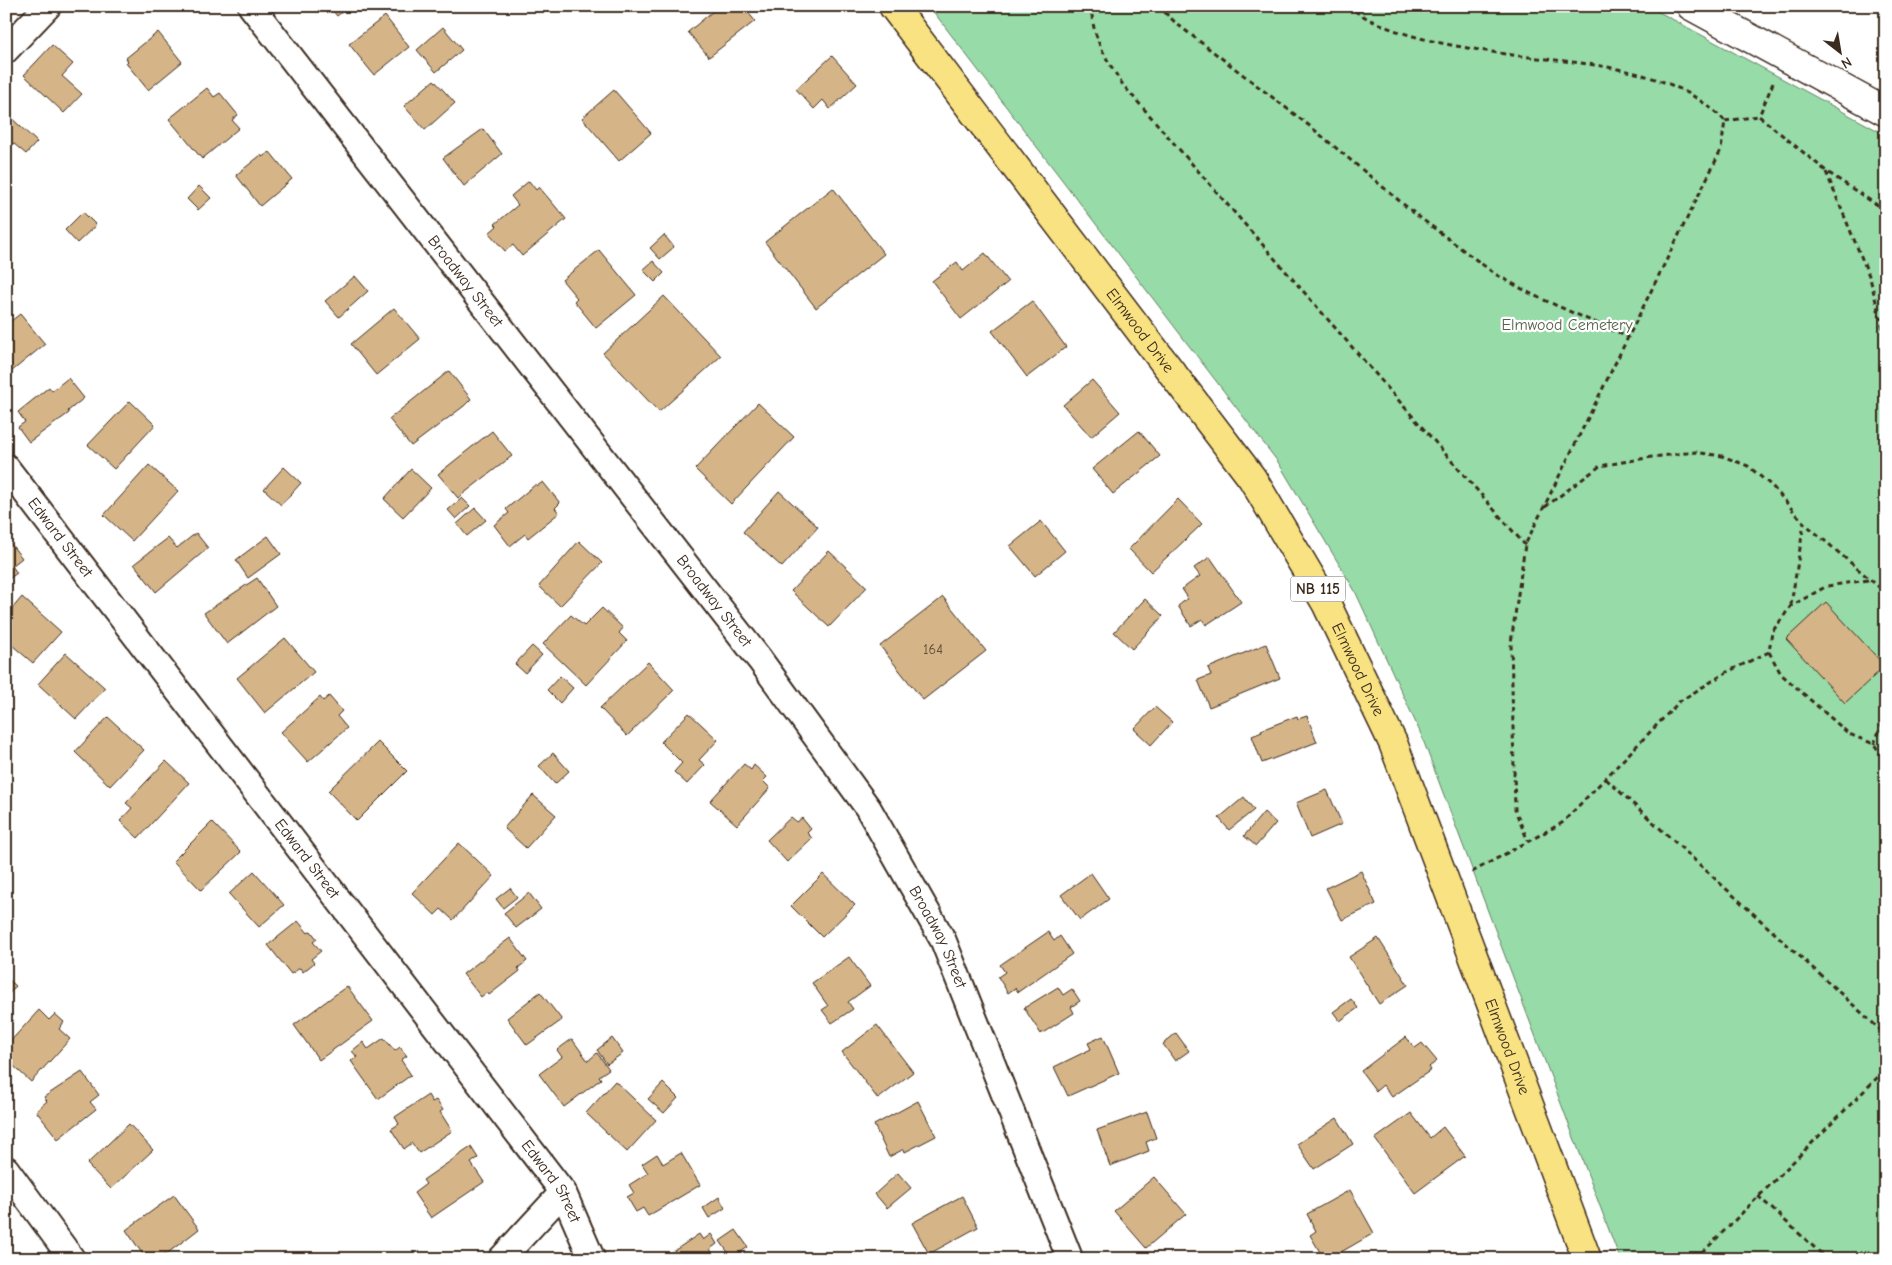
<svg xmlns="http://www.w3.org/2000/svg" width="1892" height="1265" viewBox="0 0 1892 1265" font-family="'Comic Neue',sans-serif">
<rect width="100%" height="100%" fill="#fff"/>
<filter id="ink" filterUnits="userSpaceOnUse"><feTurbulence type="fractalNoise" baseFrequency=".02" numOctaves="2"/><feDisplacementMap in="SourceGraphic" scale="10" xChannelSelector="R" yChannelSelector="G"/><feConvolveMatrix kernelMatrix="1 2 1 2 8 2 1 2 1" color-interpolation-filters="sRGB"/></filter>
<g filter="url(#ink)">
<path fill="#96dba8" stroke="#688263" d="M929 6H1648L1886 135V1259H1620L1420 732 1355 591 1278 462Z"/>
<path fill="#d5b588" stroke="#3b2a1e" d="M329 6H349L337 16Z
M719 6H743L755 21 709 57 688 32Z
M385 16 409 47 374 75 349 44Z
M443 27 462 50 436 72 417 50Z
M158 32 182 62 148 90 126 63 128 61 126 58Z
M52 45 73 64 62 76 82 94 64 113 24 75Z
M832 56 857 84 830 109 823 100 814 109 796 89Z
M434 80 455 103 425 130 404 106Z
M207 88 214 97 220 93 238 115 232 120 239 128 202 159 169 119Z
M614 90 651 133 619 161 582 118Z
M6 113 37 142 26 154 13 143 6 151Z
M483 129 502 154 464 186 443 158Z
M270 152 292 179 260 206 236 175 261 155 262 157Z
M529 181 536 190 539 187 566 219 522 256 513 245 505 251 489 233 497 226 495 224 518 205 511 196Z
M199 186 211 198 198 210 187 199Z
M833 188 884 254 816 308 765 242Z
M83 212 96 225 77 243 65 230Z
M664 235 674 247 660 259 650 248Z
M599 250 636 295 596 328 574 301 577 298 562 280Z
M985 253 1008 282 961 319 932 281 957 262 963 271Z
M653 261 664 273 655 282 643 270Z
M355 276 368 291 339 317 325 301Z
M664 296 721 356 659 412 603 353Z
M1032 301 1066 347 1027 377 992 331Z
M394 308 420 339 376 375 351 344Z
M20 314 45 344 6 376V325Z
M449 371 471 399 464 406 411 446 389 419Z
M68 378 84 398 68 411 69 413 29 442 18 427 25 422 18 412 49 387 52 391Z
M1092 380 1120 412 1091 437 1063 405Z
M130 401 155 425 114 469 88 445Z
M758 403 794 437 731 504 695 469Z
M492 431 512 456 458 498 438 474Z
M1139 431 1160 456 1113 494 1092 469Z
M149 465 178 491 132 541 104 515Z
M284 467 301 483 281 505 264 489Z
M411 469 431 488 403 517 384 499Z
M543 482 560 503 555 508 559 513 528 538 525 534 510 546 494 525 509 513 506 509 536 484 537 486Z
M779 491 818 527 782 567 743 532Z
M462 498 470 506 456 519 448 510Z
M1178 499 1202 524 1151 572 1129 549Z
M475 508 486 520 467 536 457 524Z
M1041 521 1065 551 1035 576 1010 546Z
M196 533 208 548 156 592 134 564 168 538 177 548Z
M268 536 281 554 248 578 236 560Z
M6 538 22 558 12 566 17 573 6 581Z
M579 541 602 563 560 606 539 586Z
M829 551 867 587 829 627 791 591Z
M1210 557 1241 602 1206 625 1202 619 1191 626 1178 606 1188 598 1182 589 1200 576 1194 568Z
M257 578 276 606 227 644 204 613Z
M22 597 61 632 33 663 6 640V616Z
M943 597 986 651 923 700 880 646Z
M1145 599 1163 616 1132 649 1114 632Z
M1826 602 1885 666 1845 703 1786 639Z
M602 608 623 628 619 633 627 641 586 685 543 644 571 615 584 626Z
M285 638 314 672 265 713 237 678Z
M1266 644 1280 678 1209 707 1198 680 1211 675 1208 668Z
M532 646 542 655 525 673 515 664Z
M66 653 105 688 76 719 38 684Z
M648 662 674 690 627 736 600 708Z
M560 676 573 688 560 703 547 690Z
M329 696 342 711 337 716 347 728 308 762 281 732 320 697 323 701Z
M1155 707 1172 722 1151 745 1134 729Z
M689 713 718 740 699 760 705 765 687 784 674 772 682 763 661 742Z
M1297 716 1298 719 1307 716 1317 742 1262 763 1252 736 1262 732 1261 730Z
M108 717 144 750 110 786 75 752Z
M378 742 407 771 357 821 328 791Z
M553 753 569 771 555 784 539 766Z
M166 761 189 783 138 838 120 821 132 808 126 803Z
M744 764 751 770 754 765 767 777 763 781 770 788 737 825 710 801Z
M1327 790 1342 824 1310 838 1296 803Z
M533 795 556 815 526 848 504 828Z
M1244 797 1254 810 1229 830 1219 818Z
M1264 812 1276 823 1256 846 1244 836Z
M791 817 797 822 802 818 811 829 807 833 812 838 787 862 767 840Z
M212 822 241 852 201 890 173 861Z
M459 843 494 876 453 920 441 909 435 915 412 893Z
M254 871 284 905 259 927 229 894Z
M1361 871 1376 904 1342 920 1326 888Z
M1091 873 1109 899 1080 920 1061 895Z
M823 874 855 905 822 937 791 906Z
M510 888 517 897 503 908 496 899Z
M529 893 541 909 516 928 504 913Z
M298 921 308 933 311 931 317 939 313 942 321 951 311 959 314 963 303 972 300 968 291 974 268 945Z
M1048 932 1054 941 1060 936 1072 954 1018 992 1015 988 1008 993 998 977 1005 972 1000 965Z
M510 938 527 961 518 968 520 971 489 995 487 992 481 997 463 974Z
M1378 938 1408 985 1379 1004 1349 957Z
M849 957 870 986 848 1002 853 1009 832 1023 822 1010 828 1006 812 983Z
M6 977 16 986 6 997Z
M347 986 373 1021 319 1060 294 1025Z
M1058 987 1063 995 1072 989 1080 1001 1071 1007 1074 1013 1041 1034 1024 1008Z
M540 992 562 1020 527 1045 507 1018Z
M1351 999 1358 1008 1340 1021 1333 1012Z
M39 1010 49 1020 55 1014 64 1022 59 1029 70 1039 31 1082 6 1059V1046Z
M877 1025 913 1072 878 1099 842 1052Z
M1176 1033 1189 1051 1175 1061 1163 1044Z
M1103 1036 1119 1073 1068 1096 1054 1067 1091 1049 1088 1043Z
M1406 1037 1415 1048 1422 1043 1437 1061 1429 1067 1431 1070 1392 1097 1383 1085 1376 1091 1361 1071Z
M384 1038 395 1051 400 1047 407 1056 401 1060 411 1075 378 1099 351 1061 357 1057 352 1051 363 1042 368 1049Z
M612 1038 623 1053 607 1064 597 1050Z
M572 1039 588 1061 597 1053 609 1069 599 1076 601 1079 564 1107 539 1074 562 1057 557 1050Z
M82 1072 99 1095 90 1102 96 1109 58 1139 36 1111 47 1101 44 1097Z
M615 1081 656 1120 627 1152 586 1113Z
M663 1083 678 1098 664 1113 648 1099Z
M428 1095 432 1102 436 1100 443 1110 440 1112 452 1131 419 1153 412 1143 404 1149 391 1129 399 1124 395 1117Z
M918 1101 936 1136 905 1152 904 1149 889 1157 874 1125Z
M1147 1112 1156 1138 1146 1142 1149 1151 1110 1166 1097 1130Z
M1411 1113 1430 1138 1443 1127 1465 1156 1415 1193 1375 1139Z
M1337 1118 1353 1144 1314 1169 1297 1144Z
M129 1124 153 1150 111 1189 87 1164Z
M471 1147 478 1158 471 1163 484 1182 431 1218 414 1193 426 1184 423 1180Z
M681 1153 700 1185 648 1216 643 1208 636 1212 627 1197 634 1193 629 1185 648 1173 642 1164 657 1154 663 1164Z
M898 1173 911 1188 887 1208 875 1194Z
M1154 1177 1186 1214 1146 1248 1114 1211Z
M1350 1190 1374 1233 1329 1259H1324L1310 1235 1316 1231 1307 1214Z
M174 1195 199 1229 160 1259H146L126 1230Z
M962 1196 978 1227 929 1254 912 1223Z
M719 1197 725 1208 709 1218 703 1208Z
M736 1230 748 1247 732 1258 720 1241Z
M699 1234 703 1240 711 1234 717 1244 710 1249 716 1259H666L665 1257Z
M1469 1250 1475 1259H1458Z
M992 1253 995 1259H979L985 1257Z"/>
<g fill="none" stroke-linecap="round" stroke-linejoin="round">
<defs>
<g id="street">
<path id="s1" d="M251 6 760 660 868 808 943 940 1070 1259"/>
<path d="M6 50 48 6"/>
<path id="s2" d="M6 467 563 1192 592 1259"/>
<path d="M6 1169 72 1259"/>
<path d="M501 1259 563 1192"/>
</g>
<path id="secondary" d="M1691 6 1886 112"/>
<g id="primary">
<path id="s3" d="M893 6 1252 478 1326 603 1393 743 1587 1259"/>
</g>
</defs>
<use href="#street" stroke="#3b2a1e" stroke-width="29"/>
<use href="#secondary" stroke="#3b2a1e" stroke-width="31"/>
<use href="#primary" stroke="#3b2a1e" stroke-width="31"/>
<path stroke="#3b2a1e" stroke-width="3" stroke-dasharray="5 4" stroke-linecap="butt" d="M1092 6C1090 35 1108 62 1123 85L1525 545
M1158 6 1177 24 1311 127 1414 213 1495 274 1535 296 1628 337
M1347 6C1357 12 1367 19 1377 23 1412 39 1454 46 1492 52 1570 65 1665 60 1725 121L1721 150 1525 545 1511 643 1515 810 1528 841
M1773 83 1759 116 1826 171 1886 211
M1725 121 1759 116
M1826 172 1870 278 1886 341
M1545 507 1600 466 1652 457 1695 452 1722 456 1748 466 1772 486 1804 523 1886 593
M1868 580 1827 586 1791 606 1772 632 1769 652 1781 674 1849 734 1874 744 1886 762
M1791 605 1804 523
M1874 744 1884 719 1886 700
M1606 779 1886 1035
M1472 872 1562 823 1680 701 1727 672 1769 652
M1758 1196 1827 1259
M1696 1259 1886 1069"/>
<use href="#street" stroke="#fff" stroke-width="25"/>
<use href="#secondary" stroke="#fff" stroke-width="28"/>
<use href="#primary" stroke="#f8e281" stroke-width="28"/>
</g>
</g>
<g text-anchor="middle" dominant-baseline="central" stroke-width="4.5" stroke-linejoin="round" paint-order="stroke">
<g font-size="14" fill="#624d38">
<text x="933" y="649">164</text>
</g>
<rect fill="#fff" stroke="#766a62" stroke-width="1" x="1290.5" y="576.5" width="55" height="25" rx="4"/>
<g font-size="15" font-weight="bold" fill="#3b2a1e">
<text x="1318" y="589">NB 115</text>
</g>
<g font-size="16" fill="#3b2a1e" stroke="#fff">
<text stroke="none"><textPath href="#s1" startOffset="349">Broadway Street</textPath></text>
<text stroke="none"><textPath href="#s3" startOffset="408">Elmwood Drive</textPath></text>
<text stroke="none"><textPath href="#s2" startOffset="89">Edward Street</textPath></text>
<text stroke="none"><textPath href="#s1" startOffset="754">Broadway Street</textPath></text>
<text stroke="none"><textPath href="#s3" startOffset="812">Elmwood Drive</textPath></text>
<text stroke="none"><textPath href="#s2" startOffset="494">Edward Street</textPath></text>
<text stroke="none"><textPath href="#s1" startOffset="1159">Broadway Street</textPath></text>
<text stroke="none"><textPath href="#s3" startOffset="1218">Elmwood Drive</textPath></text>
<text stroke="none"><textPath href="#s2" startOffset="899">Edward Street</textPath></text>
</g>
<g font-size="16" fill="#565f47" stroke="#fff">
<text x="1567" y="325">Elmwood Cemetery</text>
</g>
</g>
<rect width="1892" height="1265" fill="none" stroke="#fff" stroke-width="25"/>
<rect x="12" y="12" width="1867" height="1240" fill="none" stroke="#3b2a1e" stroke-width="2" filter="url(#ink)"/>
<g transform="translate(1840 52) rotate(149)" stroke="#ffffff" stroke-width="4" paint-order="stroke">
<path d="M0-4L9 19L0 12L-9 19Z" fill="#3b2a1e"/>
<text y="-8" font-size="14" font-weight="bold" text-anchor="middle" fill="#3b2a1e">N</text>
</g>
</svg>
